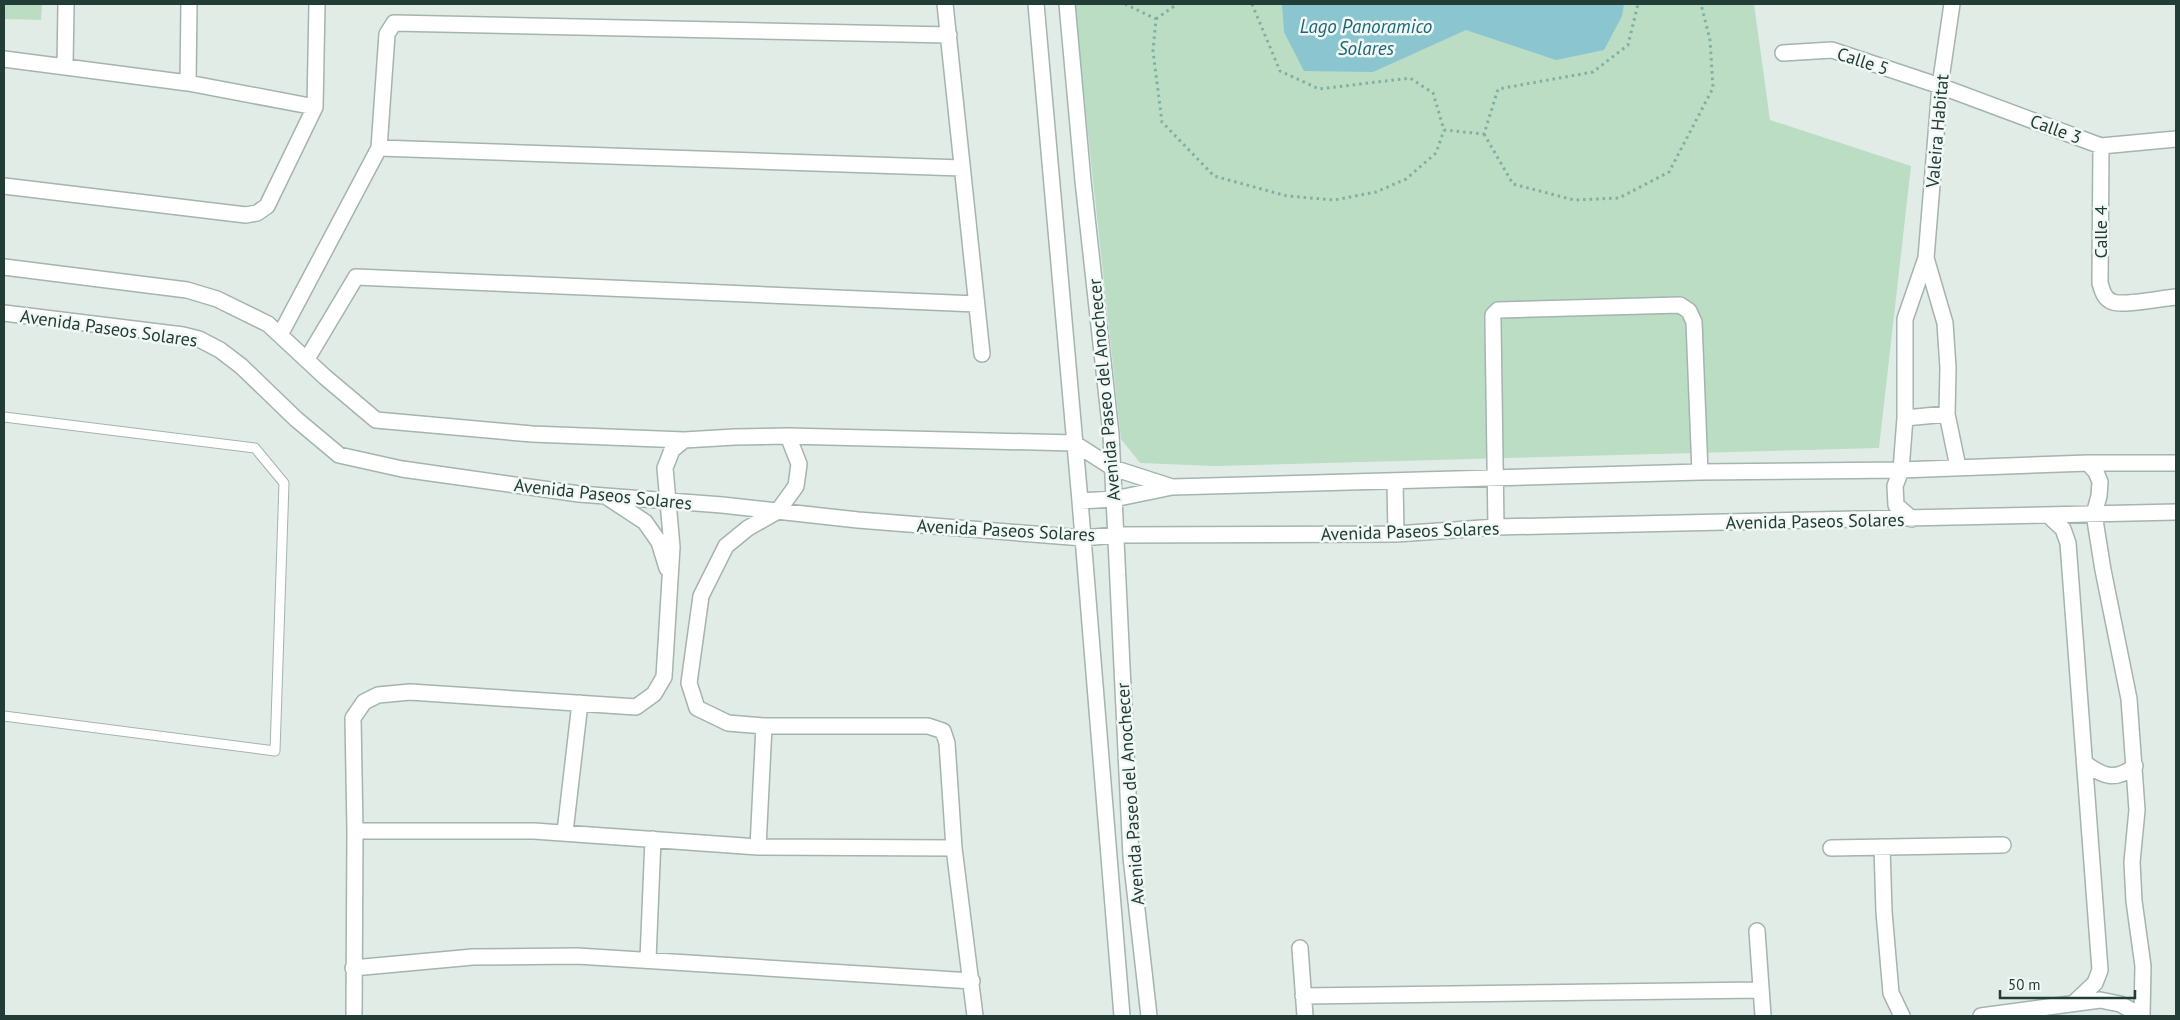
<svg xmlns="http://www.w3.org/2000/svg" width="2180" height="1020" viewBox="0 0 2180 1020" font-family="'PT Sans',sans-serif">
<rect width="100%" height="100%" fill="#e1ece7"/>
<path fill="#baddc4" d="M4 4H42L41 20 4 19Z
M1074 4H1754L1770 120 1911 166 1879 448 1215 466 1140 463 1121 439Z"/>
<path fill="#8ac5d0" d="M1282 4H1624L1622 16 1604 50 1556 60 1466 30 1373 72 1304 71 1284 32Z"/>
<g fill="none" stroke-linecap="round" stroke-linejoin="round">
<defs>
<path id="service" d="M4 417 255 448 284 483 275 751 4 716"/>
<path id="minor" d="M945 4 982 354
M1036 4 1080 501 1122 1016
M1067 4 1083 181 1111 434 1131 857 1149 1016
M1783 53 1832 50 1940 86 2101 146 2176 139
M4 59 188 83 315 107
M65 66 66 4
M188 83 189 4
M2101 146 2100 283C2102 290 2104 299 2113 302 2123 306 2163 298 2176 297
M379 148 962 168
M4 186 246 215 257 213 267 206 315 107 317 4
M1926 258 1945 323 1948 368 1947 414 1958 467
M4 267 187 290 217 299 268 324 325 377 376 420 532 434 684 440 735 437 788 436 1074 443 1113 468 1172 487
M4 313 183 335 199 339 220 350 241 366 296 419 339 455 402 469 579 494 722 505 858 520 1083 538 1116 535 1396 534 1496 527 2176 512
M280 335 379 148 387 34 394 23 949 35
M307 359 356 277 976 304
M1905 418 1947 414
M788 436 799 464 796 486 778 511 748 528 726 546 701 596 689 683 697 708 728 723 764 726H928L943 731 947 743 954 848 975 1016
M1395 481 1396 534
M607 497 645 522 659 542 667 568
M1080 501 1114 499 1172 487 1700 472 1901 470 2088 463H2176
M2048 515 2063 529 2068 543 2100 970 2095 983 2075 1002
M1912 519 1896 505 1895 486 1901 470 1905 418V319L1926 258 1940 86 1952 4
M1496 527 1493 323V315L1498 310 1680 305 1689 311 1694 322 1700 472
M2086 764C2104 777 2116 781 2135 766
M355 831H534L758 847 954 848
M565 832 580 703
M758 847 764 726
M1882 847 1884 912 1891 993 1902 1016
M1831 848 2003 845
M1757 931 1763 1016
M1300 948 1305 1016
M648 959 653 839
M353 968 473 957 577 956 972 981
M1303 996 1760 990
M354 1016 355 831 353 718 364 702 378 695 410 692 636 707 654 694 664 677 672 547 665 468 672 450 684 440
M1981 1016 2100 1000 2120 1004 2142 1016 2143 966 2134 901 2132 862 2137 810 2129 699 2103 570 2094 514 2099 496 2100 482 2096 472 2088 463"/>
</defs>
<use href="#service" stroke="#a4b4ae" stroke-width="11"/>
<use href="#minor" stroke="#a4b4ae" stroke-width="18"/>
<path stroke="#82afa2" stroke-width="3" stroke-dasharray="2.5 4" stroke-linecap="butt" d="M1125 4 1156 19 1153 51 1162 122 1214 176 1287 196 1334 200 1376 192 1406 179 1436 153 1444 130
M1252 4 1280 71 1319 89 1410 78 1433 93 1444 130 1484 134 1498 89 1593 72 1628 45 1638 4
M1156 19 1177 4
M1484 134 1513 184 1574 200 1619 198 1669 172 1713 88 1710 40 1701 4"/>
<use href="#service" stroke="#fff" stroke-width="9"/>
<use href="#minor" stroke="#fff" stroke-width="15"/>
</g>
<g text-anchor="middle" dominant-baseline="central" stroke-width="5" stroke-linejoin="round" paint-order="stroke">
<g font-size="18" fill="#223c36" stroke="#f2f8f5">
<text transform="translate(1863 61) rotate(18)">Calle 5</text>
<text transform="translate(2056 129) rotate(20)">Calle 3</text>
<text transform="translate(1937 131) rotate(-85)">Valeira Habitat</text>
<text transform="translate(2100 232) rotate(-90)">Calle 4</text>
<text transform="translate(109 328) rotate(8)">Avenida Paseos Solares</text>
<text transform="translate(1104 390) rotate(-95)">Avenida Paseo del Anochecer</text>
<text transform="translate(603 494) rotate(6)">Avenida Paseos Solares</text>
<text transform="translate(1815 521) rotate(-1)">Avenida Paseos Solares</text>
<text transform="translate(1006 530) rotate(3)">Avenida Paseos Solares</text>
<text transform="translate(1410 531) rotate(-2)">Avenida Paseos Solares</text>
<text transform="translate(1130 794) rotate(-94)">Avenida Paseo del Anochecer</text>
</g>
<g font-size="19" font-style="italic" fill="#1c6778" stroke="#f2f8f5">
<text x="1366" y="26">Lago Panoramico<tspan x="1366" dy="22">Solares</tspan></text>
</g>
</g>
<rect width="2180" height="1020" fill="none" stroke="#223c36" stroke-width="10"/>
<path d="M2000 990v8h135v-8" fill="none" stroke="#223c36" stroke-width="2.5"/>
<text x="2008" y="990" font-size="15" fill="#223c36" stroke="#f2f8f5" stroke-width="4" paint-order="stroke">50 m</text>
</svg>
